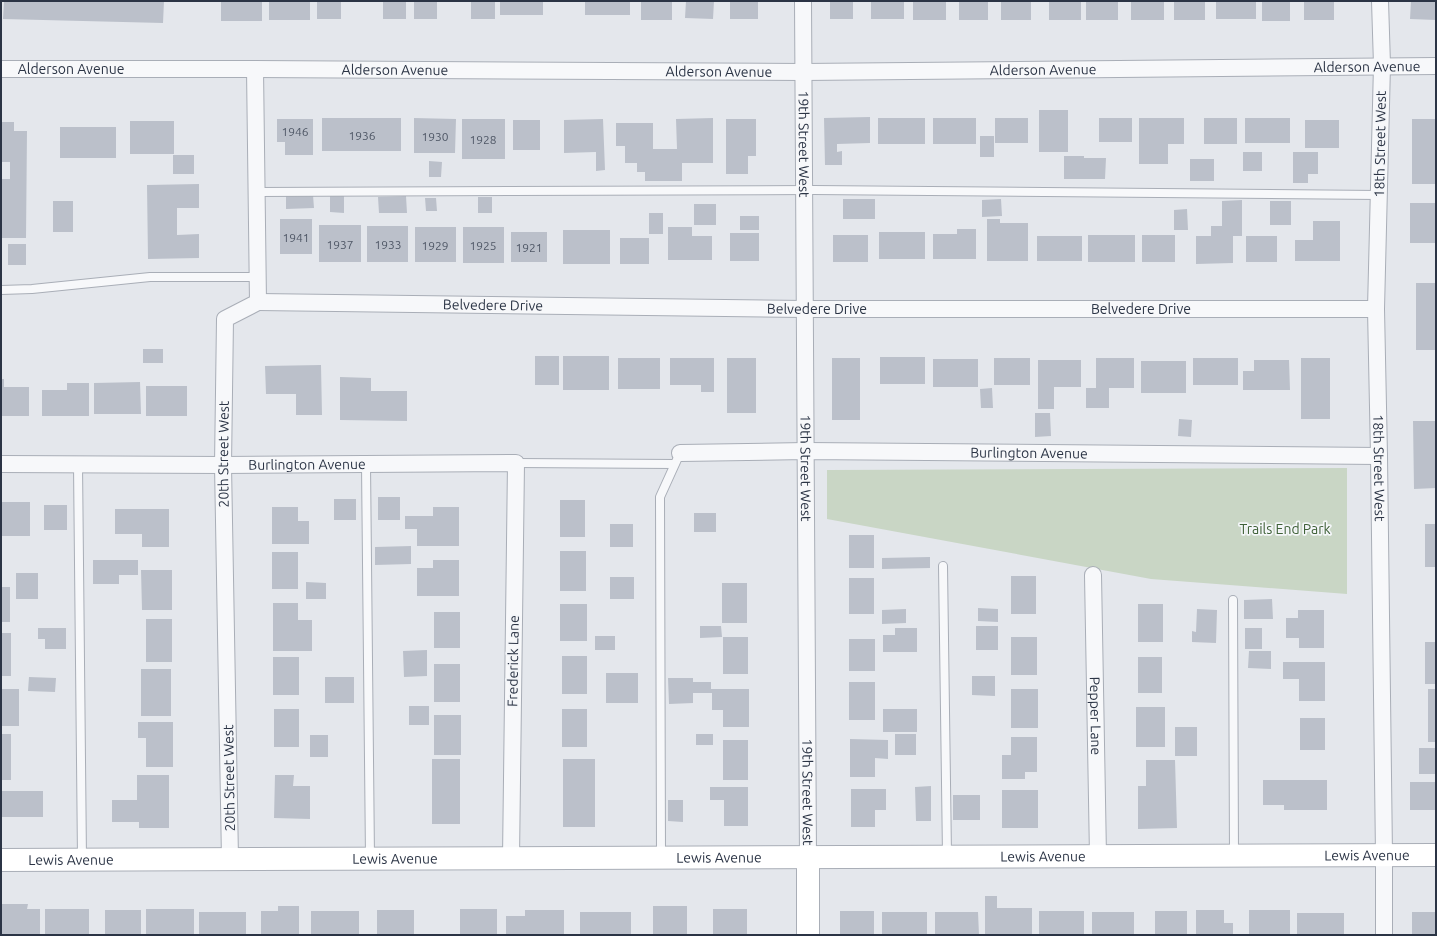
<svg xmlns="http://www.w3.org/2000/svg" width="1437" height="936" viewBox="0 0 1437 936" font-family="Ubuntu,sans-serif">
<rect width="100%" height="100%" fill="#e4e7ec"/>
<path fill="#c9d6c5" d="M1347 468V594L1151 579 827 519V470Z"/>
<path fill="#bbc0ca" d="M4 1H164L163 23 3 19Z
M221 1H262V21H221Z
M269 1H310V20H269Z
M317 1H341V19H317Z
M383 1H406V19H383Z
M414 1H437V19H414Z
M471 1H495V19H471Z
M500 1H543V15H500Z
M585 1H630V15H585Z
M641 1H672V20H641Z
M686 1H714L713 19 685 18Z
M730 1H758V19H730Z
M830 1H853V19H830Z
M871 1H904V19H871Z
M913 1H946V20H913Z
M959 1H988V20H959Z
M1001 1H1031V20H1001Z
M1049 1H1081V20H1049Z
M1086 1H1118V20H1086Z
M1131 1H1164V20H1131Z
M1174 1H1205V20H1174Z
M1216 1H1256V19H1216Z
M1262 1H1290V21H1262Z
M1304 1H1334V20H1304Z
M1411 1H1436V20L1410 19Z
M1039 110H1068V152H1039Z
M870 117V143L837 144V152L842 151V165H825L824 118Z
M322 118H401V151H322Z
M414 118 456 119 455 153H414Z
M713 118V163H682V181H645V172H637V163H625V146H616V123H653V149H677L676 119Z
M878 118H925V144H878Z
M933 118H976V144H933Z
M995 118H1028V143H995Z
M1099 118H1132V142H1099Z
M1139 118H1184V144H1168V164H1139Z
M1204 118H1237V144H1204Z
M1245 118H1290V143H1245Z
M277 119H313V155H285V142H277Z
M462 119H505V159H462Z
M603 119 605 170 596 171V152L564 153V120Z
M726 119H756V156H748V174H726Z
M1412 119H1436V184H1412Z
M513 120H540V150H513Z
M1305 120H1339V148H1305Z
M130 121H174V154H130Z
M1 122H14V131H27L26 238H1V179H10V162H1Z
M60 127H116V158H60Z
M980 136H994V157H980Z
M1243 152H1262V171H1243Z
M1293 152H1318V174H1308V183H1293Z
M173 155H194V174H173Z
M1064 156H1084V158H1106L1105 179H1064Z
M1190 159H1214V181H1190Z
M429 161 442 162 441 177H429Z
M199 184V208H177V235L199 234V258L148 259 147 185Z
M313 195 314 208 286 209V196Z
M330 196H344V213L330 212Z
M406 196 407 213H379L378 197Z
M478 197H492V213H478Z
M425 198H436L437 211H426Z
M843 199H875V219H843Z
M1001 199 1002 216 982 217V200Z
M1242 200V236H1233V263L1196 264V236H1211V226H1222V201Z
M53 201H73V232H53Z
M1270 201H1291V225H1270Z
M1410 203H1436V243H1410Z
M694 204H716V225H694Z
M1187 209 1188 230H1174V210Z
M649 213H663V234H649Z
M740 216H759V230H740Z
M280 219H312V254H280Z
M987 219H1000V223H1028V261H987Z
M1313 221H1340V261H1295V240H1313Z
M319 225H361V262H319Z
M367 226H408V262H367Z
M415 227H456V262H415Z
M463 227H504V263H463Z
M668 227H692V236H712V260H668Z
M957 229H976V259H933V234H957Z
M563 230H610V264H563Z
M511 232H547V262H511Z
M879 232H925V259H879Z
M730 233H759V261H730Z
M833 235H868V262H833Z
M1088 235H1135V262H1088Z
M1142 235H1175V262H1142Z
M1037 236H1082V261H1037Z
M1246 236H1277V262H1246Z
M620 238H649V264H620Z
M8 244H26V265H8Z
M1416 283H1436V350H1416Z
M143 349H163V363H143Z
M535 356H559V385H535Z
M563 356H609V390H563Z
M880 357H925V384H880Z
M618 358H660V389H618Z
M670 358H714V392H701V385H670Z
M727 358H756V413H727Z
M832 358H860V420H832Z
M994 358H1030V385H994Z
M1096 358H1134V388H1109V408H1086V388H1096Z
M1193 358H1238V385H1193Z
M1301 358H1330V419H1301Z
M933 359H978V387H933Z
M1038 360H1081V387H1054V409H1038Z
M1254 360H1289L1290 390H1243V371H1254Z
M1141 361H1186V393H1141Z
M321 365 322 415H296V394H266L265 366Z
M340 377 371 378V391H407V421L340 420Z
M1 379H4V387H29V416H1Z
M140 382 141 414H94V383Z
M67 383H89V416H42V390H67Z
M146 386H187V416H146Z
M992 388 993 408H981L980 389Z
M1035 413H1050L1051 436 1035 437Z
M1179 419 1192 420 1191 437 1178 436Z
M1413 421H1436V488L1414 489Z
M378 497H400V520H378Z
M334 499H356V520H334Z
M560 500H585V537H560Z
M1 502H30V536H1Z
M44 505H67V530H44Z
M272 507H298V521H309V544H272Z
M433 507H459V546H417V529H405V516H433Z
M115 509H169V547H142V534H115Z
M694 513H716V532H694Z
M610 524H633V547H610Z
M1425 524H1436V567H1425Z
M849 535H874V568H849Z
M411 546V564L375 565V547Z
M560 551H586V591H560Z
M272 552H298V589H272Z
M930 557V568L882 569V558Z
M93 560H138V575H119V584H93Z
M433 560H459V596H417V568H433Z
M141 570H172V610H142Z
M16 573H38V599H16Z
M1011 576H1036V614H1011Z
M610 577H634V599H610Z
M849 578H874V614H849Z
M306 582 326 583V599H306Z
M722 583H747V623H722Z
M1 587H10V622H1Z
M1272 599 1273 619H1244V600Z
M273 603H298V620H312V651H273Z
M560 604H587V641H560Z
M1138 604H1163V642H1138Z
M978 608 998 609V622L978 621Z
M906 609V623L882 624V610Z
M1197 609 1217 610 1216 643 1192 642V631L1196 632Z
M1298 610H1324V648H1299V638H1286V618H1298Z
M434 612H460V648H434Z
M146 619H172V662H146Z
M700 626H721L722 637 700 638Z
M976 626H998V650H976Z
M38 628H66V649H45V639H38Z
M895 628H917V652H883V635H895Z
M1245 628H1262V649H1245Z
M1 633H11V676H1Z
M595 636H615V650H595Z
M723 637H748V674H723Z
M1011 637H1037V675H1011Z
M849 639H875V671H849Z
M1425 642H1436V684H1425Z
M427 650V676L404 677 403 651Z
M1249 651H1271V669L1248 668Z
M562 656H587V694H562Z
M273 657H299V695H273Z
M1138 657H1162V693H1138Z
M1283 662H1325V701H1299V679H1283Z
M434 664H460V702H434Z
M141 669H171V716H141Z
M606 673H638V703H606Z
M972 676H995V696L972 695Z
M29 677 56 678 55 692 28 691Z
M325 677H354V703H325Z
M668 678H693V682H711V689H749V727H723V710H712V693H693V703L669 704Z
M849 682H875V720H849Z
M1 689H19V726H1Z
M1011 689H1038V728H1011Z
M1428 689H1436V742H1428Z
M409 706H429V725H409Z
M1136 707H1165V747H1136Z
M274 709H299V747H274Z
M562 709H587V747H562Z
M883 709H917V732H883Z
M434 715H461V755H434Z
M1300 718H1325V750H1300Z
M138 722H173V767H146V738H138Z
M1175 727H1197V756H1175Z
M1 734H11V780H1Z
M696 734H713V745H696Z
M895 734H916V755H895Z
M310 735H328V757H310Z
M1011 737H1037V772H1025V779H1002V755H1011Z
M850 739 888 740V759L875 758V777H850Z
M723 740H748V780H723Z
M1419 748H1436V774H1419Z
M432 759H460V824H432Z
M563 759H595V827H563Z
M1146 760H1175L1177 828 1138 829V786H1146Z
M137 775H169V828H139V822H112V800H137Z
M275 775H294L293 786H310V819L274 818Z
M1263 780H1327V810H1284V805H1263Z
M1410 782H1436V810H1410Z
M931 786V821H916L915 787Z
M710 787H748V826H724V800H710Z
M851 789H886V810H875V827H851Z
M1002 790H1038V828H1002Z
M1 791H43V817H1Z
M953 795H980V820H953Z
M668 800H683V822L668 821Z
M985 896H997V908H1032V935H985Z
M1 904H28L27 909H40V935H1Z
M278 906H299V935H261V911H278Z
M653 906H687V935H653Z
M45 909H89V935H45Z
M146 909H194V935H146Z
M460 909H497V935H460Z
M713 909H747V935H713Z
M105 910H141V935H105Z
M377 910H414V935H377Z
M525 910H564V935H506V916H525Z
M1196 910H1224V923H1233V935H1196Z
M1249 910H1290V935H1249Z
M311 911H359V935H311Z
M840 911H874V935H840Z
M1039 911H1084V935H1039Z
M1155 911H1187V935H1155Z
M199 912H246V935H199Z
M580 912H631V935H580Z
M882 912H927V935H882Z
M935 912H978L979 935H935Z
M1092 912H1134V935H1092Z
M1412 912H1436V935H1412Z
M1297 913H1344V935H1297Z"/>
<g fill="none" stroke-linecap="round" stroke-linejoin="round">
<defs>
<path id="lane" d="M257 192 813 190 1379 195
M1 290 32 289 150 277H258
M516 463 675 464
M78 464 82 859
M366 464 370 858
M943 566 947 855
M1233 600 1234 855
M661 857 660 497 680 453"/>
<g id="street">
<path id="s1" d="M803 1 808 857"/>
<path id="s2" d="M1380 1 1382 65 1376 309 1379 456 1384 855V935"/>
<path id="s3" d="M1 69H255L803 72 1436 66"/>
<path id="s4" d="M258 302 805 309H1376"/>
<path id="s5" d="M680 453 806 451 1379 456"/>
<path id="s6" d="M1 464 223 465 516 463 511 858"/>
<path id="s7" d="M1093 575 1098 856"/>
<path id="s8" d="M230 859 223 465 225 319 258 302 255 69"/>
</g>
<g id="secondary">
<path id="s9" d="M1 860 1436 855"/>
<path d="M808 935V857"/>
</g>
</defs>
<use href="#lane" stroke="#a9aeb7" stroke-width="10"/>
<use href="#street" stroke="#a9aeb7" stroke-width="18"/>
<use href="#secondary" stroke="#a9aeb7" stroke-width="24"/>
<use href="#lane" stroke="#f7f8fa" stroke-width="8"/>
<use href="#street" stroke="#f7f8fa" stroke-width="16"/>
<use href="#secondary" stroke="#fff" stroke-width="22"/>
</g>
<g text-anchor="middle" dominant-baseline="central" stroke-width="3.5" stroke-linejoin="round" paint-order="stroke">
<g font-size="12" fill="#4f5766">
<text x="295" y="131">1946</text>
<text x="362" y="135">1936</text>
<text x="435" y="136">1930</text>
<text x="483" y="139">1928</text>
<text x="296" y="237">1941</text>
<text x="340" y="244">1937</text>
<text x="388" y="244">1933</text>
<text x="435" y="245">1929</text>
<text x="483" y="245">1925</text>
<text x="529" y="247">1921</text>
</g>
<g font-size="14" fill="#2b3445" stroke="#f4f6f9">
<text stroke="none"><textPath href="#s3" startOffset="1366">Alderson Avenue</textPath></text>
<text stroke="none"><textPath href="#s3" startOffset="70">Alderson Avenue</textPath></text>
<text stroke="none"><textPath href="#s3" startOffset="394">Alderson Avenue</textPath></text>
<text stroke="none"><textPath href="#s3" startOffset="1042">Alderson Avenue</textPath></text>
<text stroke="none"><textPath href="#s3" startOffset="718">Alderson Avenue</textPath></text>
<text stroke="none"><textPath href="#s1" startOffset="143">19th Street West</textPath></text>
<text transform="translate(1380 144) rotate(-89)">18th Street West</text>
<text stroke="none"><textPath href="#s4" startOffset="235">Belvedere Drive</textPath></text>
<text stroke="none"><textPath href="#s4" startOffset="559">Belvedere Drive</textPath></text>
<text stroke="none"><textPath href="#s4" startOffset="883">Belvedere Drive</textPath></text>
<text stroke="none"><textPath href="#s5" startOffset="349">Burlington Avenue</textPath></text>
<text stroke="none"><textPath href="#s8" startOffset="405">20th Street West</textPath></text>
<text stroke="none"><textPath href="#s6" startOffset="306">Burlington Avenue</textPath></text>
<text stroke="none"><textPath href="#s1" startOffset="467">19th Street West</textPath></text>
<text stroke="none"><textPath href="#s2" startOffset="467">18th Street West</textPath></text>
<text transform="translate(513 661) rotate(-89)">Frederick Lane</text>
<text stroke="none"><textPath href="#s7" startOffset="141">Pepper Lane</textPath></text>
<text transform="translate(229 778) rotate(-91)">20th Street West</text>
<text stroke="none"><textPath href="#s1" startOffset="791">19th Street West</textPath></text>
<text stroke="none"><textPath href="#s9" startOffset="1366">Lewis Avenue</textPath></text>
<text stroke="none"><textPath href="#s9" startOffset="1042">Lewis Avenue</textPath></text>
<text stroke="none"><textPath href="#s9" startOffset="718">Lewis Avenue</textPath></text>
<text stroke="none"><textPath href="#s9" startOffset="394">Lewis Avenue</textPath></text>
<text stroke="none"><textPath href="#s9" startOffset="70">Lewis Avenue</textPath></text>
</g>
<g font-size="14" fill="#3f6138" stroke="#f4f6f9">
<text x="1285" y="529">Trails End Park</text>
</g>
</g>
<rect width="1437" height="936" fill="none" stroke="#2b3445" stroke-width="4"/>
</svg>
